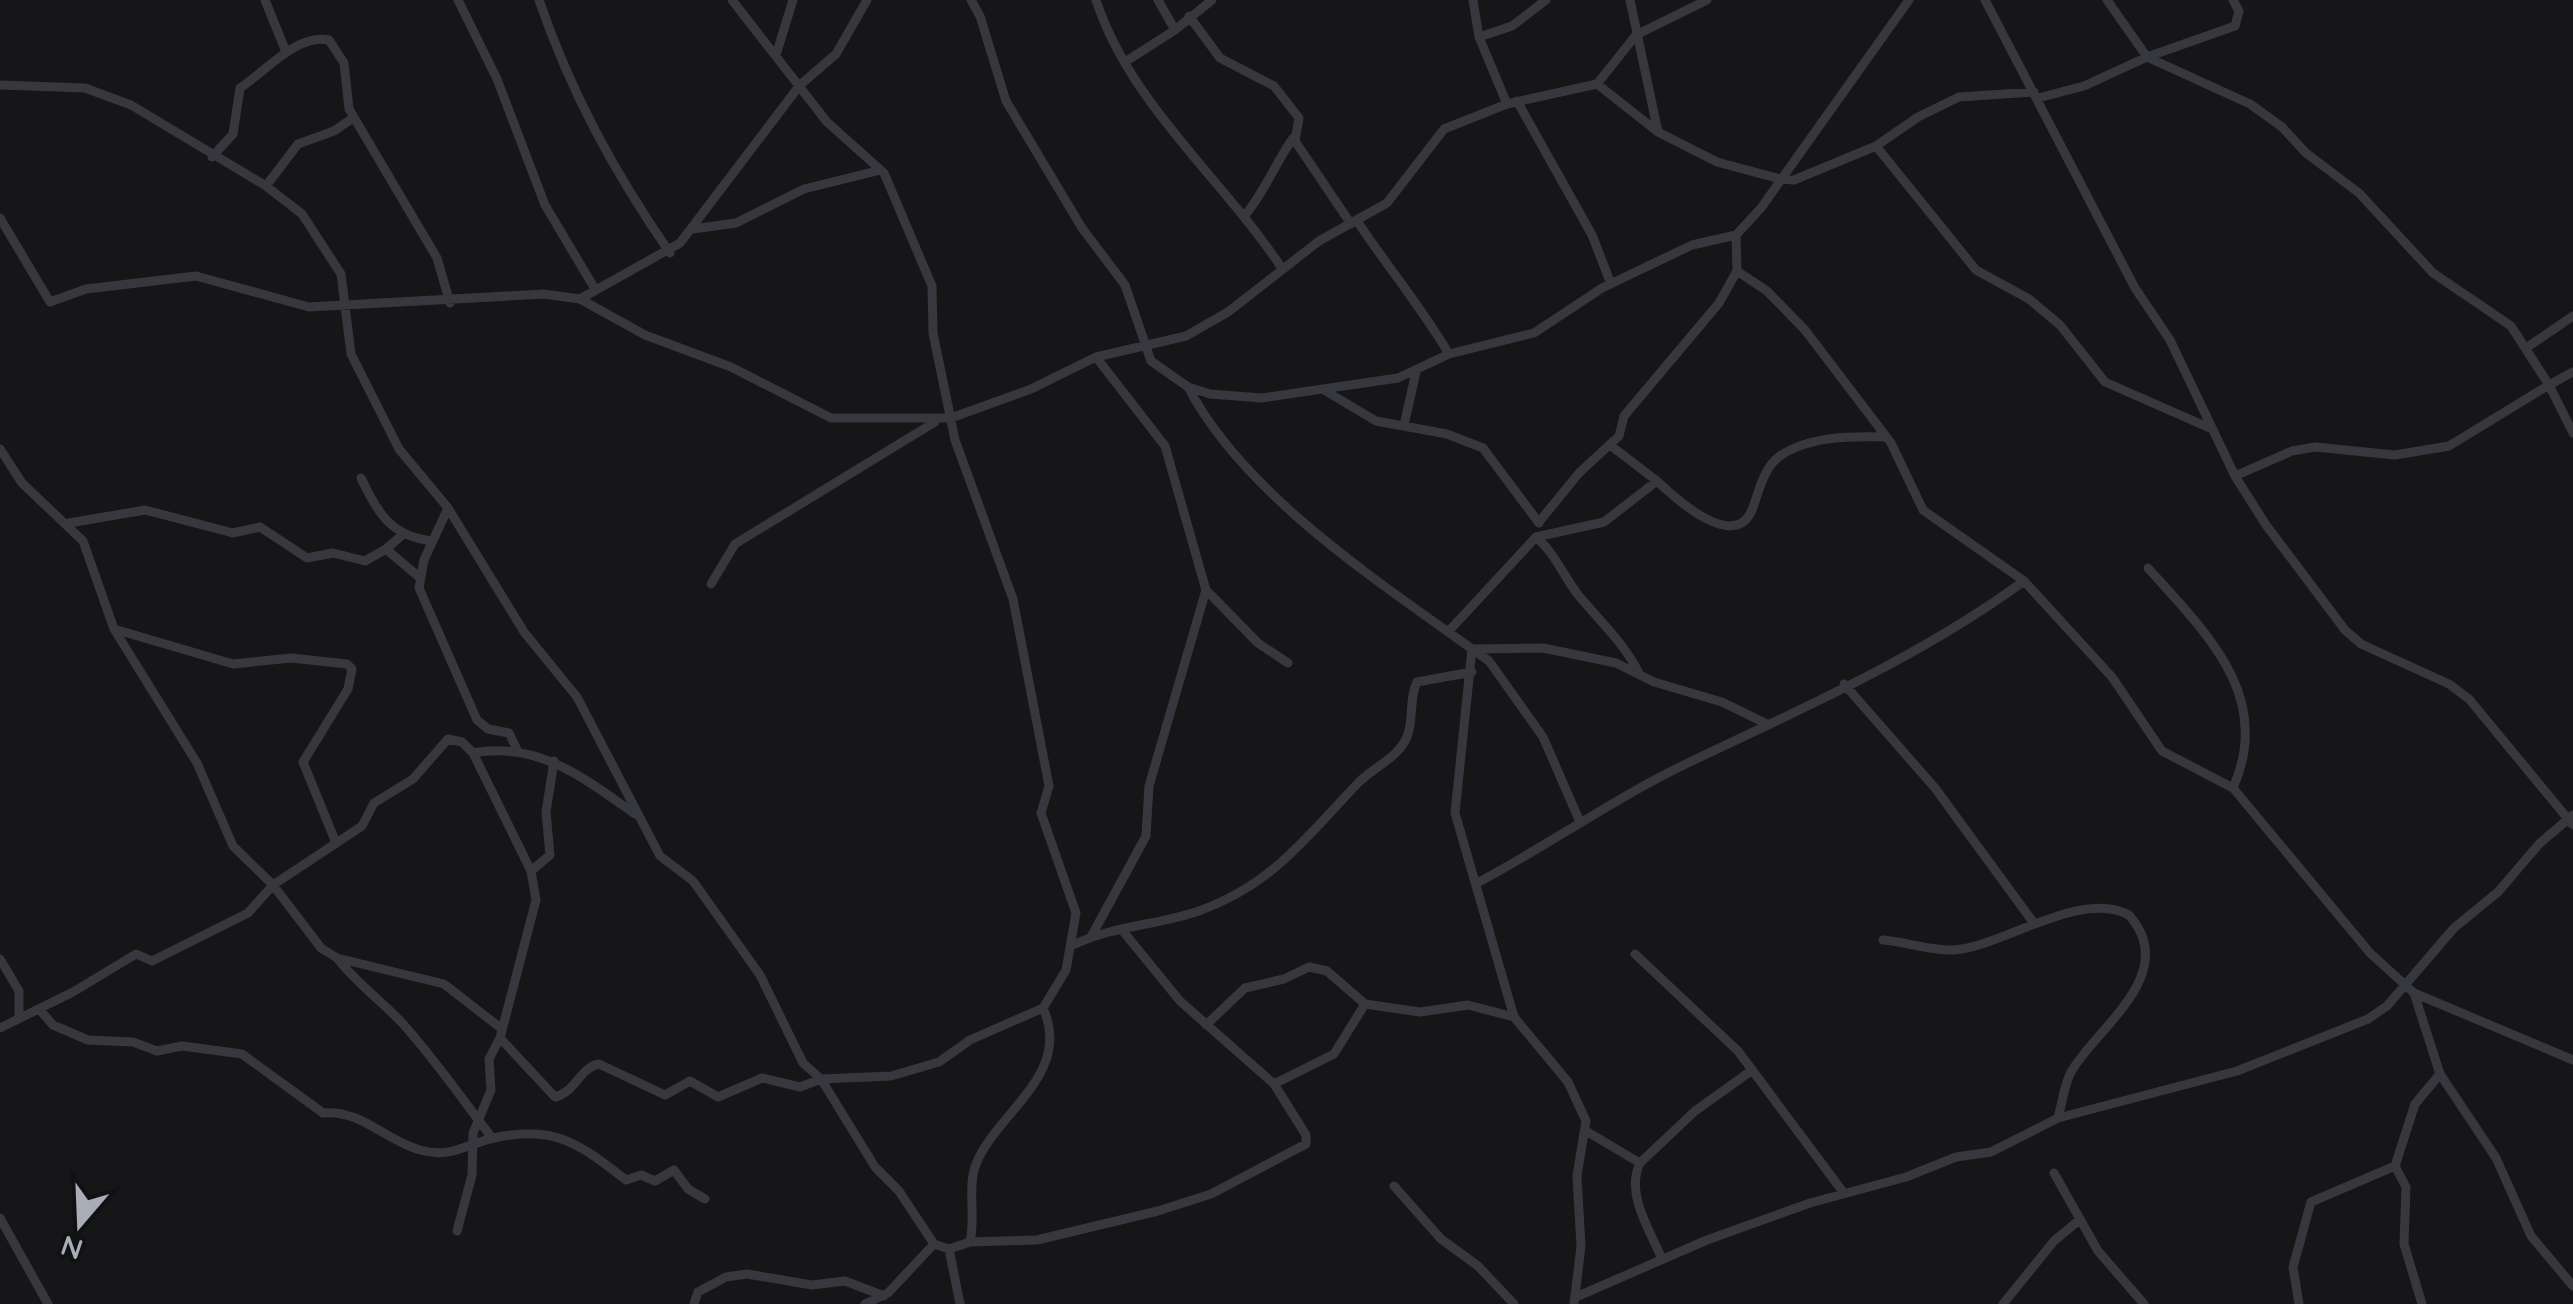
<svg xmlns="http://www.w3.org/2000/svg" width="2573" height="1304" viewBox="0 0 2573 1304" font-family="Quicksand,sans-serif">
<rect width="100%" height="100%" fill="#161618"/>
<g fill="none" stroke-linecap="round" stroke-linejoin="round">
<path stroke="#37383d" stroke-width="9" d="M265 0 286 52
M458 0 497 79 545 205 595 289
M539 0C571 93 614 172 670 253
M971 0 980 16 1006 101 1082 228 1125 285 1151 361 1188 387 1210 394 1262 398 1398 378 1449 354 1534 333 1602 288 1692 245 1736 235 1761 208 1909 0
M1096 0C1130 104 1222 178 1281 267
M1158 0 1175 30 1212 0
M1473 0 1479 37 1507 104
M1630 0 1658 132
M1985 0 2135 288 2170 340 2235 476 2266 525 2345 630 2361 644 2449 684 2469 699 2573 825
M2107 0 2147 57 2235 26 2239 11 2233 0
M1189 16 1220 58 1274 86 1299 118 1295 141 1351 224
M1479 37 1512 26 1546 0
M776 55 793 0
M1125 62 1175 30
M1597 84 1636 35 1707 0
M0 85 85 88 131 105 266 186 302 214 341 274 351 354 399 449 448 508 524 632 577 697 660 856 693 881 760 975 803 1063 821 1079 875 1167 899 1191 934 1244 949 1249 970 1242 1037 1240 1158 1211 1211 1194 1306 1144V1135L1274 1084 1180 1001 1122 930
M2038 98 2084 86 2147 57 2250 104 2282 127 2306 153 2359 193 2433 273 2511 326 2549 385 2573 372
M1517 101 1592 235 1611 284
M1876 146 1976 270 2029 299 2060 325 2105 382 2212 429
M212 157 233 134 240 88C265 72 297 33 329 40L344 63 349 109 437 258 450 303
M266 186 298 144 334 131 353 118
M1246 214C1265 191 1275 164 1293 138
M0 218 50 302 86 289 196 276 309 307 544 294 580 299 645 335 731 367 831 418H951L1031 389 1096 357 1186 336 1228 312 1319 241 1387 203 1444 129 1507 104 1597 84 1658 132 1717 162 1780 179 1794 180 1876 146 1918 117 1959 97 2034 92
M1357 221C1387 266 1421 307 1449 354
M693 229 736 223 804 189 881 170
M1736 235 1737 271 1767 291 1805 330 1891 443 1923 510 2024 581 2112 677 2162 751 2233 788 2370 953 2414 993 2440 1074 2496 1158 2531 1236 2573 1286
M580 299 680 243 800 85 836 54 867 0
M2526 348 2573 316
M1188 387C1244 494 1376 580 1472 649L1455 813 1514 1017 1568 1082 1586 1121 1577 1176 1581 1246 1574 1304
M1324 390 1376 421 1447 434 1483 448 1539 523
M1404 425 1416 372
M1610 445 1657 481
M0 449 22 483 83 541 114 629 197 763 233 846 273 885 321 948 337 958 444 984 502 1029
M2235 476 2292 451 2315 447 2395 455 2449 446 2549 385 2573 433
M361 478C378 514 391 536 432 541
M448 508 424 560 419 588 477 720 488 729 509 733 518 752
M1539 522 1579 473 1619 436 1624 416 1719 303 1737 271
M69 523 145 510 233 533 260 527 307 558 333 553 365 561 386 549
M401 536 386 549 419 577
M1536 537C1556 554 1563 576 1579 596 1601 622 1623 642 1639 673
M2148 568C2206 633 2274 696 2233 788
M711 584 735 544 935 422
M1206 590 1258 643 1288 663
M114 629 233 664 291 658 347 664 352 669 348 689 303 762 336 843
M1448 632 1536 537 1604 522 1657 481C1674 497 1734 553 1752 510 1759 492 1763 468 1780 456 1809 436 1852 436 1885 437
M1472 649 1543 648 1616 663 1654 682 1722 702 1769 725
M1475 651 1489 661 1543 737 1580 822
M1844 684 1935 788 2033 922
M473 753 531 871
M1477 883C1549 845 1616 797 1690 762 1805 707 1920 657 2024 581
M1091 937 1146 836 1149 786 1206 590 1165 446 1096 357
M1883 940C1907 942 1930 951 1954 950 2004 946 2080 889 2129 915 2181 974 2096 1028 2071 1072 2064 1085 2062 1104 2058 1118
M1073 945C1112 926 1158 925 1199 911 1274 884 1307 836 1359 782 1373 768 1395 759 1405 741 1415 723 1408 700 1417 682L1472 672
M1635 954 1738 1051 1843 1192
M337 958C357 984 382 1001 404 1025 436 1061 463 1100 492 1138
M0 959 19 991V1015
M2414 993 2573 1060
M40 1010 53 1025 88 1040 133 1042 157 1051 182 1046 242 1054 323 1113C360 1109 385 1140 420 1150 450 1159 467 1144 494 1138 555 1124 581 1145 626 1180L641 1175 655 1181 674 1170 688 1189 705 1199
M1206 1025 1245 988 1284 979 1309 967 1327 971 1365 1004 1420 1012 1468 1005 1514 1017
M0 1028 73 992 136 954 152 961 248 913 273 885 362 826 374 803 413 779 448 739 462 742 473 753C538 741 584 778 635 814
M500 1038 555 1097C576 1092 579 1068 599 1064L665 1095 690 1081 718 1097 762 1078 800 1087 821 1079 891 1076 939 1062 970 1040 1043 1008 1066 970 1076 913 1041 813 1049 786 1013 599 955 440 933 333 932 286 884 173 827 122 732 0
M1274 1084 1334 1054 1365 1004
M1586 1131 1640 1163
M2395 1166 2406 1187 2404 1244 2422 1304
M2054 1173 2098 1251 2144 1304
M1394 1186 1441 1239 1478 1266 1514 1304
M0 1218 48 1304
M457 1231 472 1175 473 1133 491 1090 489 1059 500 1038 536 900 531 871 550 855 546 812 554 761
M970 1242C976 1218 967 1187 976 1164 997 1112 1073 1074 1043 1008
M949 1249 960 1304
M1662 1259C1650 1230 1625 1194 1640 1163L1695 1111 1751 1071
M1576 1297 1707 1240 1810 1203 1906 1177 1956 1157 1991 1152 2058 1118 2237 1071 2368 1019 2387 1006 2454 928 2498 892 2540 843 2573 815
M694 1304 698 1292 726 1277 747 1274 812 1285 845 1281 884 1296
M865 1304 888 1293 934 1244
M2003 1304 2054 1241 2078 1221
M2299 1304 2293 1267 2311 1202 2395 1166 2415 1104 2440 1074"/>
</g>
<g transform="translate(80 1224) rotate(199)" stroke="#111113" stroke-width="8" paint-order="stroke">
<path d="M0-8L18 38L0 25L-18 38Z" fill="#a8adb8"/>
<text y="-15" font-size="28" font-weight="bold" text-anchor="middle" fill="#a8adb8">N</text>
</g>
</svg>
